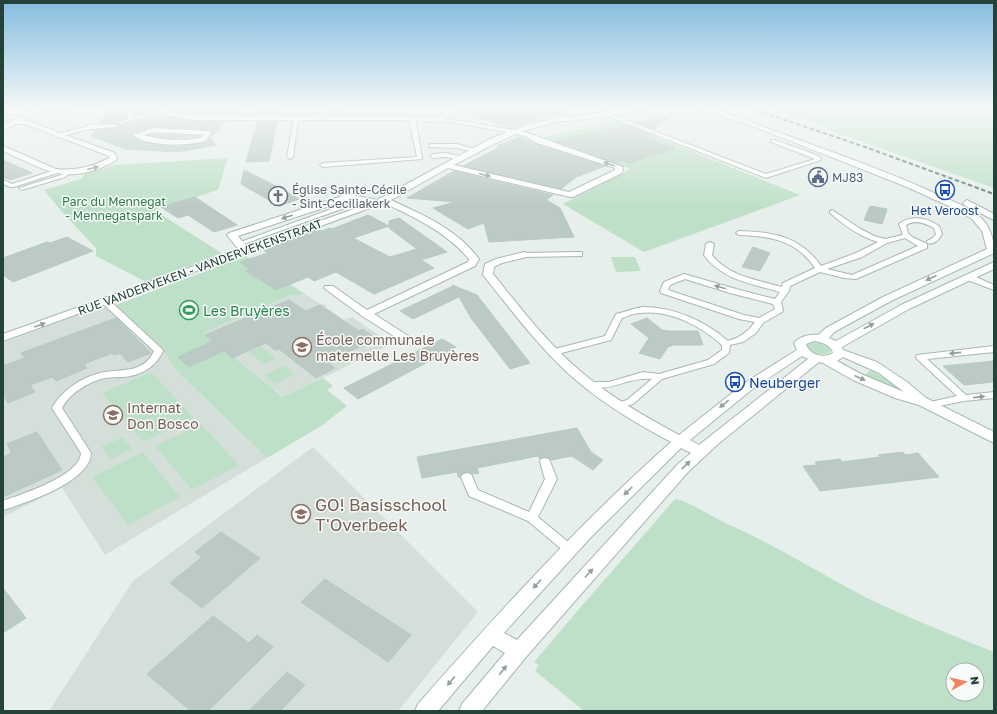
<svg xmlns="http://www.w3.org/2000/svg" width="997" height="714" viewBox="0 0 997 714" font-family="'Golos Text',sans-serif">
<rect width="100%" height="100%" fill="#e6efeb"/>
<path fill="#d4dfda" d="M305 294 322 305 324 304 327 306 325 307 344 320 352 317 392 344 284 397 234 357 232 358 203 333 289 296Z
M100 306 107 308 116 318 127 315 158 344 178 372 267 458 105 555 62 488 3 517V343Z
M313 447 478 612 398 711H49L133 581Z"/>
<path fill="#bfe0c8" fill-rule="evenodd" d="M771 108H994V188L826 129 829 128Z
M617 121 800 195 644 252 563 204 631 169 542 137Z
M228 158 218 190 154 210 223 254 146 282 96 256V248L63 213 44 190 81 179 85 174 116 165Z
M246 256 305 294 289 296 203 333 232 358 234 357 283 397 323 378 333 386 327 390 347 406 321 426 267 458 178 372 158 344 116 305Z
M611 257H635L641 271 616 272Z
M814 342 822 343 830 348V352C823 357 814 354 808 349L807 345Z
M261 346 276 359 263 364 249 352Z
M284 366 295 374 275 384 264 375Z
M871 370 903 389 904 391 863 376Z
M151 372 194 418 143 442 102 393Z
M201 424 239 465 192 490 155 446Z
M123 437 132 449 111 459 101 447Z
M143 452 180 497 128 525 92 477Z
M675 499C683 498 721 522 732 526 784 549 831 581 882 605 919 622 957 637 994 652V711H584L535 671 539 665 534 662 586 601ZM953 670H977V694H953Z"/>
<path fill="#bbcac4" stroke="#b8c9c2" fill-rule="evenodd" d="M109 108H130L125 119 119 121V125L115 122 99 123Z
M137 108H154L156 110 134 116Z
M165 108H238L231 114H194L173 112Z
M261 108H280L278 114H259Z
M468 108H565L566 113 537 119 512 128 462 112Z
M675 113 654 129 636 122Z
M162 114 169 117 194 121 225 122 211 137 212 133 208 130 154 126 132 134 139 140 157 145 179 146 198 144 206 142 210 138 216 145 178 152 125 149 91 136 95 130 117 128 119 125Z
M257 122H277L269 161 246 162Z
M626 125 649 133 644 137 675 149 629 163 622 160 615 163 554 141Z
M154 134 200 136 172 138 149 135Z
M519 137 537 144 605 166 576 177 561 189 463 166 500 147 497 146Z
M3 160 32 173 10 180 3 177Z
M244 170 276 186 299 199 279 206 241 184Z
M454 171 553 195 546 200 560 208 574 237 489 242 484 223 468 229 433 208 455 202 407 198Z
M195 197 237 225 214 232 188 215 178 218 161 207Z
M870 206 887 209 882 224 864 220Z
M368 215 389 226V221L399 218 447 252 421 260 434 268 374 294 336 272 314 281 308 277 276 290 246 271 249 269 240 262 268 253 263 250 319 229 322 231 330 228 332 229ZM389 226V228L417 249 390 257 353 238Z
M67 237 93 251 13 282 3 275V258L47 242 50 243Z
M753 247 770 253 760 271 742 267Z
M452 285 477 295 530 363 510 369 471 318 459 297 413 319 400 311 453 286Z
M289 300 306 311 320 305 359 331 363 329 376 339 328 362 335 368 316 378 279 349 275 350 266 343 232 358 224 351 189 367 178 357 213 341 205 335Z
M116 318 151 353 128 362 120 353 114 355 112 353 84 364 87 368 56 381 52 377 30 385 35 392 8 403 3 394V366L25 358 21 353Z
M647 318 662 330 669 331H698L703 345H674L668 347 660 359 639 353 649 338 631 324Z
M442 339 456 347 358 399 344 388Z
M994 361V382L964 385 943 366Z
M577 428 591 452 603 460 593 470 572 456 551 460 545 457 540 459 538 456 477 468 479 473 473 474 467 472 462 473 460 477H458L457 472 422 478 417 457Z
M37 432 62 470 3 497V457L12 453 7 444Z
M903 452 905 455 918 453 939 477 820 491 803 466 817 465 815 462 840 459 842 462 880 457 878 455Z
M221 532 260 558 202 608 170 583 202 557 195 552Z
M325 579 411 635 388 662 301 602Z
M3 588 26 618 3 633Z
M213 616 249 643 257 635 273 647 208 711H191L147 674Z
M287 672 305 685 280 711H249Z"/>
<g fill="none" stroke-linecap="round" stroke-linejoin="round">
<defs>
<path id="lane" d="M53 108H76L74 109 40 111 38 110Z
M132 108H136L131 118 164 110 166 111 120 124V122L126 120Z
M325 108H339L340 109 338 110H328L323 117 315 119V117L319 115Z
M605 112 766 174 815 159 771 142V140H775L814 154 820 157 821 160 766 178 603 114V113Z
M296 118 298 119 293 157 290 159 287 157 294 119Z
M412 118 416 119V123L422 159 323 167 320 165 323 163 417 157 410 123Z
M115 124 118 126 117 127 91 129 57 137 54 135 91 125Z
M431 144H457L479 150 476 152 457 148 429 147V145Z
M446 153 463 157 464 158 461 160 446 157 433 158 430 156 433 154Z
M58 169 61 171 60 172 14 187H10L3 184V180L12 184Z
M66 171 71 172 65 177 22 190 19 188 61 175Z
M362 198 365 200 364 201 241 245H237L235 244Z
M832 210 859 228 874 236 885 239 903 235 899 224 900 223C913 215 927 218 939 226L942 234C939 240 934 245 927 243V241L933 238 936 234 934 228C925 223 915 219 906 225L908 233 912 237 927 244V248L856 279 844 278 820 272 790 286 789 291 781 302 783 310 782 312 763 323 756 333 743 342 730 345 729 353 714 364 662 379 633 404 617 409 614 408 612 406 614 404 627 400 652 379C628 376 612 393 585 386L583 384 585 382H609L643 372 659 374 708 360 722 350V345C701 326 669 309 640 313 634 313 628 316 622 318L611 340 554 355 550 352 551 350 605 336 616 314C625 312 634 308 643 307 674 307 705 321 728 341 739 338 748 332 755 322L739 319 661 293 660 291 664 282 684 274 736 289 775 299 780 292C753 284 722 280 704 255L706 244 710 242 714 244 712 255C728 276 758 280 782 287L783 283 815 268C796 240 771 236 739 235L736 233 739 231C774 232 800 236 821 266L856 253 878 242C860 237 844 225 830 213V211ZM905 238 918 246 852 275 827 269 862 257 887 243ZM685 279 730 293 773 304 775 309 759 318 744 315 668 290 670 285Z
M579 252H582V256L524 257 520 255 524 253Z
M965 275H971L994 285V290L965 279Z
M102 299H108L162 349 163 351C156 367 140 376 123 377 117 377 111 377 105 378 88 382 70 393 62 408L91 453C91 481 26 503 3 510V501C22 494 80 476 81 453L52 408C63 389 83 376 105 372 124 369 144 373 154 351L102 303 101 301Z
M994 346V352L927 359 966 395 994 392V398L964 401 929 408 926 407 924 405 926 403 957 396 917 359 916 357 917 355Z
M545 458 549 459 557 479 538 517 573 546 575 549 573 552 569 554 565 552 528 521 469 496 461 477 463 474 467 473 471 474 478 490 529 512 545 479 540 462 541 459Z"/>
<path id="street" d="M39 108H47L25 120 115 153 117 159C112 164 104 166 98 169 59 183 37 166 3 151V146L56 169C75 171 92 167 109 158V156L25 124H17L3 130V125L25 115 3 114V110L33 111Z
M155 108H162L173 113 194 116H397L436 117 437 116 459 108H467L443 118 514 130 524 126 560 117H573L631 108H645L642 110 573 121H560L522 131 623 167 622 173 573 197H570L448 168 391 200C423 215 457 229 479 259L475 266 374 314 416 341 418 343 416 345H408L362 316 324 288 325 286H333L367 310 468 262 469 259C446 232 416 218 384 203L3 341V334L239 250 227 235 229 233 348 194 377 200 488 140 507 132 451 122 397 120H194L169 116ZM516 134 525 136 537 143 615 168V170L569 192 454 165 494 144ZM348 200 368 204 247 247 238 236Z
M694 108C715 107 739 117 759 125 817 147 876 166 932 192 947 199 965 205 978 215 990 225 994 238 994 253L891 301 834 332 829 338 836 341 901 305 994 262V269L909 309 842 347 843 350 877 362 907 382 926 398 994 432V443L919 405 895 398 853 380 823 363 819 362 718 444 688 472 526 657 482 711H459L462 704 505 653 493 646 438 711H415L418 704C498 613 580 523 671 442 635 423 600 402 570 375 538 346 511 310 484 276L483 274 485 264 496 259 524 252 527 253 529 255 527 257 502 263 494 267 493 274C520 307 546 342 579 370 609 396 644 416 679 435L746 382 797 350 794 343C800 336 810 334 818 335L826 328 883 297 987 249 982 231 972 219 955 209 907 187 755 127ZM814 341C822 342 831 345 833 353 824 359 809 355 806 344ZM802 356 808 359 699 445 690 440 755 387ZM843 357 879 373 904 392 861 374 837 361ZM681 448 691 453 678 464 517 640 504 633 592 536Z
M154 128 208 131 211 133 206 141C188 146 147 147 133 135ZM154 132 203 135 201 138C181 141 163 141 144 135Z
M967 200 994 214V220L964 205 963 203Z"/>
</defs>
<use href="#lane" stroke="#a8b8b2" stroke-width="2"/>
<use href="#street" stroke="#a8b8b2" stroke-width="2"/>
<use href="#lane" fill="#fff" fill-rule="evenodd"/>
<use href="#street" fill="#fff" fill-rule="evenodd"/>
<path stroke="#5f7d75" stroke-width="2" stroke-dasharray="4.5 2.5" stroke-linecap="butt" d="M750 108 865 147 994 194"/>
</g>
<defs><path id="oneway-solid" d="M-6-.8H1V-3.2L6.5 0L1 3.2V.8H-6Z"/></defs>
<g fill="#92a09c">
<use href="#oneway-solid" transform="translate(609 164) rotate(-161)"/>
<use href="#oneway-solid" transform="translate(93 168) rotate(-14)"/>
<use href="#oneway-solid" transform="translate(485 175) rotate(13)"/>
<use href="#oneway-solid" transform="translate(287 217) rotate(162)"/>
<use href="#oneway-solid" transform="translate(931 278) rotate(155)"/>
<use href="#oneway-solid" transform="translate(720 287) rotate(-164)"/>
<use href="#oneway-solid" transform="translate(40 325) rotate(-20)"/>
<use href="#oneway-solid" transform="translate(869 326) rotate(-28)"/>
<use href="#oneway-solid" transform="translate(955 353) rotate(174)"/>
<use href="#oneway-solid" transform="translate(860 378) rotate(25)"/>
<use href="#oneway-solid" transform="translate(979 397) rotate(-6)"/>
<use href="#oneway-solid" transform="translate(724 404) rotate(141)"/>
<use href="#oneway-solid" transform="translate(686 465) rotate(-44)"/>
<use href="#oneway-solid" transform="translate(628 491) rotate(135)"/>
<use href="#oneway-solid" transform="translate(589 573) rotate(-48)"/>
<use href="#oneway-solid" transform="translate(537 584) rotate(133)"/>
<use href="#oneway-solid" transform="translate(503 670) rotate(-51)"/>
<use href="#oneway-solid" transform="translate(451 681) rotate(130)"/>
</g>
<linearGradient id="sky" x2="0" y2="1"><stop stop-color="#84bce0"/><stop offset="0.52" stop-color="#f4f8f6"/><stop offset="1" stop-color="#f4f8f6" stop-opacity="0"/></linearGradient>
<rect width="997" height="208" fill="url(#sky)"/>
<defs>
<symbol id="civic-ring" viewBox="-11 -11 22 22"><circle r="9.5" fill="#f7fbf9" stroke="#5c6f8a" stroke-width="1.5"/><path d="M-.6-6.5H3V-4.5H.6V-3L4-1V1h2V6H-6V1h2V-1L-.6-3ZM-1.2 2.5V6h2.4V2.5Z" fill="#5c6f8a"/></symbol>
<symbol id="bus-ring" viewBox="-11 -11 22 22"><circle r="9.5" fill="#f7fbf9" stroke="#1a4fb4" stroke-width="1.5"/><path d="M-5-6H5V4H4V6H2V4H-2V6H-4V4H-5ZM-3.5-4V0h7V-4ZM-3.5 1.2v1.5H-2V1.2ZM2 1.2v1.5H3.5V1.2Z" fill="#1a4fb4"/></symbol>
<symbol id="church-ring" viewBox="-11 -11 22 22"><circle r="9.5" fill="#f7fbf9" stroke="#6b7280" stroke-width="1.5"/><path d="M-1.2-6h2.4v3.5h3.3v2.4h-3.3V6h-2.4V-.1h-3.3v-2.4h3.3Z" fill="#6b7280"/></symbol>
<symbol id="stadium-ring" viewBox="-11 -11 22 22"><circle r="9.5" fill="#f7fbf9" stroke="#2e9e5b" stroke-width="1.5"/><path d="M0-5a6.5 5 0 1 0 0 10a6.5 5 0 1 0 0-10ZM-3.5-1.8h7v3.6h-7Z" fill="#2e9e5b"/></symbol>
<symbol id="school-ring" viewBox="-11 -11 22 22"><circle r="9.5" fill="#f7fbf9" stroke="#8d6e63" stroke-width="1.5"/><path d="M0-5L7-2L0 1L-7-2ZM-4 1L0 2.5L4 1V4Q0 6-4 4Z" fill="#8d6e63"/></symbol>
</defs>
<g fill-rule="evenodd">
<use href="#civic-ring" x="807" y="166" width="22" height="22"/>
<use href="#bus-ring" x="934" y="179" width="22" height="22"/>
<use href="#church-ring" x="267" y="185" width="22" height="22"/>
<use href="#stadium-ring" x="178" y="299" width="22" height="22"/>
<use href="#school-ring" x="291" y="336" width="22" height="22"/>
<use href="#bus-ring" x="724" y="371" width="22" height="22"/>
<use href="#school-ring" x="102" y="404" width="22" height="22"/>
<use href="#school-ring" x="290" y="503" width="22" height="22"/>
</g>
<g text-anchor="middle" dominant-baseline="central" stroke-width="3" stroke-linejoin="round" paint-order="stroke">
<g font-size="12" fill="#4e5e75" stroke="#f7fbf9" text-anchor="start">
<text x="832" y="177">MJ83</text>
</g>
<g font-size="12" fill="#5b616d" stroke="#f7fbf9" text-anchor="start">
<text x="292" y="189">Église Sainte-Cécile<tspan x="292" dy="14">- Sint-Ceciliakerk</tspan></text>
</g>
<g font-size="12" fill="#2d7a4b" stroke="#f7fbf9">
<text x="114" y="201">Parc du Mennegat<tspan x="114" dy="14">- Mennegatspark</tspan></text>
</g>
<g font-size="12" fill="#164399" stroke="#f7fbf9">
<text x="945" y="210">Het Veroost</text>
</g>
<g font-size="12" fill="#24423a" stroke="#f7fbf9">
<text transform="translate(200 267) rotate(-20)">RUE VANDERVEKEN - VANDERVEKENSTRAAT</text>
</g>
<g font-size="14" fill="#27864d" stroke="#f7fbf9" text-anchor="start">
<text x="203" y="310">Les Bruyères</text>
</g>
<g font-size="14" fill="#785e54" stroke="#f7fbf9" text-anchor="start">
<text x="316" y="339">École communale<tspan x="316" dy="16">maternelle Les Bruyères</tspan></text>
<text x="127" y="407">Internat<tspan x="127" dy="16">Don Bosco</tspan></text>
</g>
<g font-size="14" fill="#164399" stroke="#f7fbf9" text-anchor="start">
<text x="749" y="382">Neuberger</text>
</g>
<g font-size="17" fill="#785e54" stroke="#f7fbf9" text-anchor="start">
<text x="315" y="504">GO! Basisschool<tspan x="315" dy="20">T'Overbeek</tspan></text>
</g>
</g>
<rect width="997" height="714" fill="none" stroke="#24423a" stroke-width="8"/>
<g transform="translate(965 682) rotate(82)"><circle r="19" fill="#f7fbf9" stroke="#a3b1ad"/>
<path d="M0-3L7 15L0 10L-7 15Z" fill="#f4845f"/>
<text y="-6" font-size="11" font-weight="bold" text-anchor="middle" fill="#24423a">N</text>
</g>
</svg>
